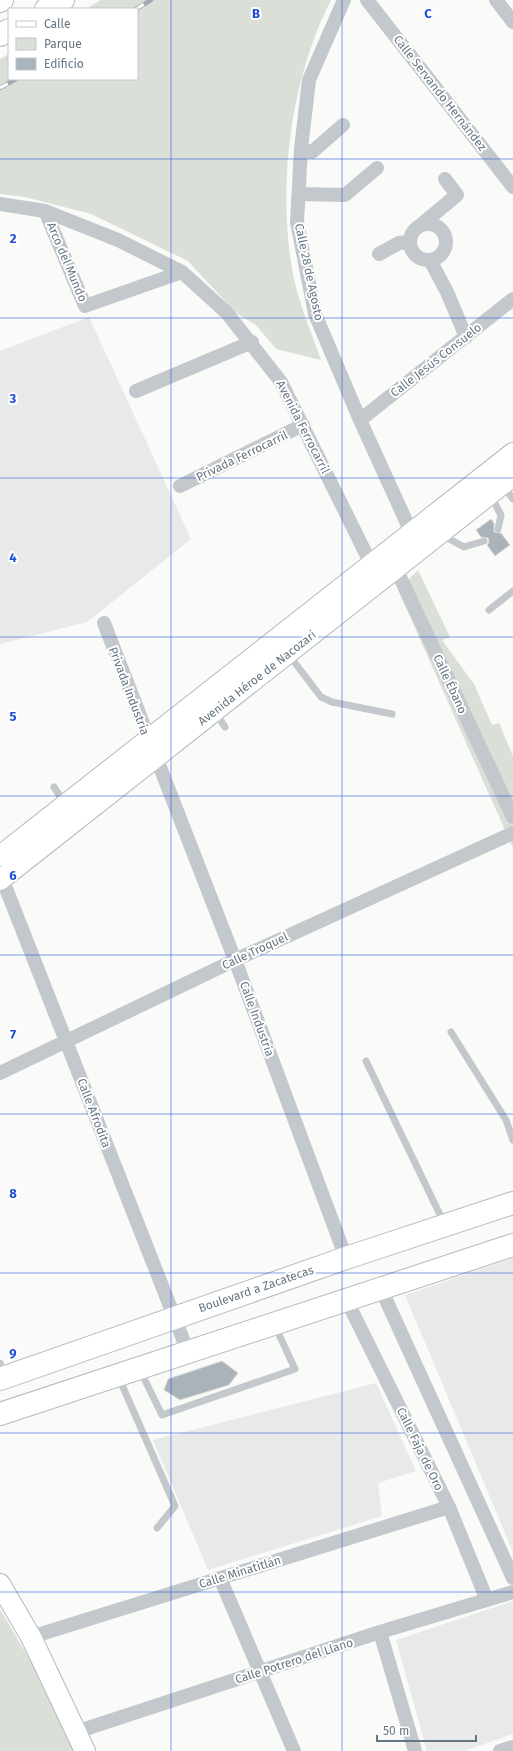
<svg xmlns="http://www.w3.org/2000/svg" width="513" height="1751" viewBox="0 0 513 1751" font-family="'Fira Sans',sans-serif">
<rect width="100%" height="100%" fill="#fafaf8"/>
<path fill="#e8e9e9" d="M89 317 191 539 87 622 0 644V351Z
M513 1258V1552L405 1295Z
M376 1383 416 1471 378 1483 382 1516 208 1570 153 1440Z
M513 1601V1734L464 1751H427L396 1640Z"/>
<path fill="#dadfd7" d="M101 0H331C290 80 276 191 294 279 300 306 312 334 321 360L276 349 256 325 236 313 188 261 91 214 25 197 0 194V59L9 54V79H137V9H86Z
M418 570 450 637 442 640 474 684 492 725 499 723 513 756V848L398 590Z
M0 1609 47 1689 75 1751H0Z"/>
<path fill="#aab3b9" stroke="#dcdcda" d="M491 519 494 523V532L501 533 510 545 495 556 487 545 489 542 488 538 481 537 476 530Z
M222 1361 238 1373 229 1385 180 1400 164 1390 168 1379Z"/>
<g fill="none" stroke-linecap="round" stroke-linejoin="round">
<defs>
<path id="secondary" d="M0 856 513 453
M0 880 513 476
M0 1584 31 1637 85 1751"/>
<path id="primary" d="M0 1 2 0
M46 9 63 0
M0 35 9 30
M0 1379 346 1258 513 1203
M0 1414 513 1245"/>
</defs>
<use href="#secondary" stroke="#b3babf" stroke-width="22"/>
<use href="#primary" stroke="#b5babe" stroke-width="24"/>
<path stroke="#c3c8cc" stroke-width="7" d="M502 485 513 499
M491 496 501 515 498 529
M442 535 464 547 484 541
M489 610 513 591
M289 655 321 697 332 702 392 714
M215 712 225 727
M54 787 65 804
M451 1032 506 1120 513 1140
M366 1061 444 1223
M0 1363 4 1376
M140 1370 162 1415 295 1369 275 1326
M119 1378 175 1506 157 1528"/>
<path stroke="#c3c8cc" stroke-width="14" d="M344 0 309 80 301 149 297 222 315 314 360 420 411 532
M367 0 513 187
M496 0 513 22
M301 149 312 152 343 125
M299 194 345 195 377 168
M0 204 45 211 118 240 182 272 227 313 281 382 371 564
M45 211 85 306 182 272
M410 242a18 18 0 1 1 36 0a18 18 0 1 1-36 0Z
M422 224 457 195 445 179
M379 254 399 243 409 242
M430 260 447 292 466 337
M136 391 252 342
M360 420 513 299
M180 486 303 425
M392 560 513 817
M104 623 235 960 346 1258
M0 873 188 1352
M0 1073 235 960 513 833
M381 1289 513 1578
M347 1301 449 1507 487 1600
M220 1578 294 1751
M380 1632 415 1751
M31 1637 449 1507
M76 1732 380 1632 513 1592
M500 1751 513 1747"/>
<use href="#secondary" stroke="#fff" stroke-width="20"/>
<use href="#primary" stroke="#fff" stroke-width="22"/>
<defs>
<path id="rail" d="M136 9 151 0
M0 88 16 79"/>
</defs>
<use href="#rail" stroke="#a2aab0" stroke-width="4.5"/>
<use href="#rail" stroke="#fff" stroke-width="3" stroke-dasharray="9" stroke-linecap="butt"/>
</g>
<path fill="none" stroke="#1d4ed8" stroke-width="1" stroke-opacity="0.55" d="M171 0V1751M342 0V1751M0 159H513M0 318H513M0 478H513M0 637H513M0 796H513M0 955H513M0 1114H513M0 1273H513M0 1433H513M0 1592H513"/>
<g text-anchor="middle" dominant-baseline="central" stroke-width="4" stroke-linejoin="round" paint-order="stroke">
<g font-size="12" fill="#657683" stroke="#fff">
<text transform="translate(440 93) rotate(52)">Calle Servando Hernández</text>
<text transform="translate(67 262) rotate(67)">Arco del Mundo</text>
<text transform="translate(309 272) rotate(78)">Calle 28 de Agosto</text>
<text transform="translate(436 360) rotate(-38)">Calle Jesús Consuelo</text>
<text transform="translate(303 427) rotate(63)">Avenida Ferrocarril</text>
<text transform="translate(242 456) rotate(-26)">Privada Ferrocarril</text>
<text transform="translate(257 678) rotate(-38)">Avenida Héroe de Nacozari</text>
<text transform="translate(450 684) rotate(65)">Calle Ébano</text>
<text transform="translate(129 691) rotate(69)">Privada Industria</text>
<text transform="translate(255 951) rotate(-25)">Calle Troquel</text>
<text transform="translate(257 1019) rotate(70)">Calle Industria</text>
<text transform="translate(94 1113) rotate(69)">Calle Afrodita</text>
<text transform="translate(256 1289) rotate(-19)">Boulevard a Zacatecas</text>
<text transform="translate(420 1449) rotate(64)">Calle Faja de Oro</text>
<text transform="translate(240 1572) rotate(-17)">Calle Minatitlán</text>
<text transform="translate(294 1661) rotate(-18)">Calle Potrero del Llano</text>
</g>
</g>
<g font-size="13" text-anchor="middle" font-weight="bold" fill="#1d4ed8" stroke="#fff" stroke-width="4" stroke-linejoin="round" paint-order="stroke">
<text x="256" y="18">B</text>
<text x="428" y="18">C</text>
<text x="13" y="243">2</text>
<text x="13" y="403">3</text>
<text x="13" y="562">4</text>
<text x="13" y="721">5</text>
<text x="13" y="880">6</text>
<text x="13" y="1039">7</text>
<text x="13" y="1198">8</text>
<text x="13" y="1358">9</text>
</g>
<rect x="8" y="8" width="130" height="72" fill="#ffffff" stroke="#c1c8cd"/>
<rect x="16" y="21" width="20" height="6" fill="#ffffff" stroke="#c1c8cd"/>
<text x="44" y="28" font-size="12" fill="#657683">Calle</text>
<rect x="16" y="38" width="20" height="12" fill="#dadfd7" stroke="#c1c8cd"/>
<text x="44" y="48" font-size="12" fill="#657683">Parque</text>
<rect x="16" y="58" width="20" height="12" fill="#aab3b9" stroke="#c1c8cd"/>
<text x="44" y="68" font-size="12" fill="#657683">Edificio</text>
<path d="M377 1735v6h99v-6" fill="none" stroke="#657683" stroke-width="2"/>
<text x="383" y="1735" font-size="12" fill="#657683" stroke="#ffffff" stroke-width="3" paint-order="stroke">50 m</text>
</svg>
